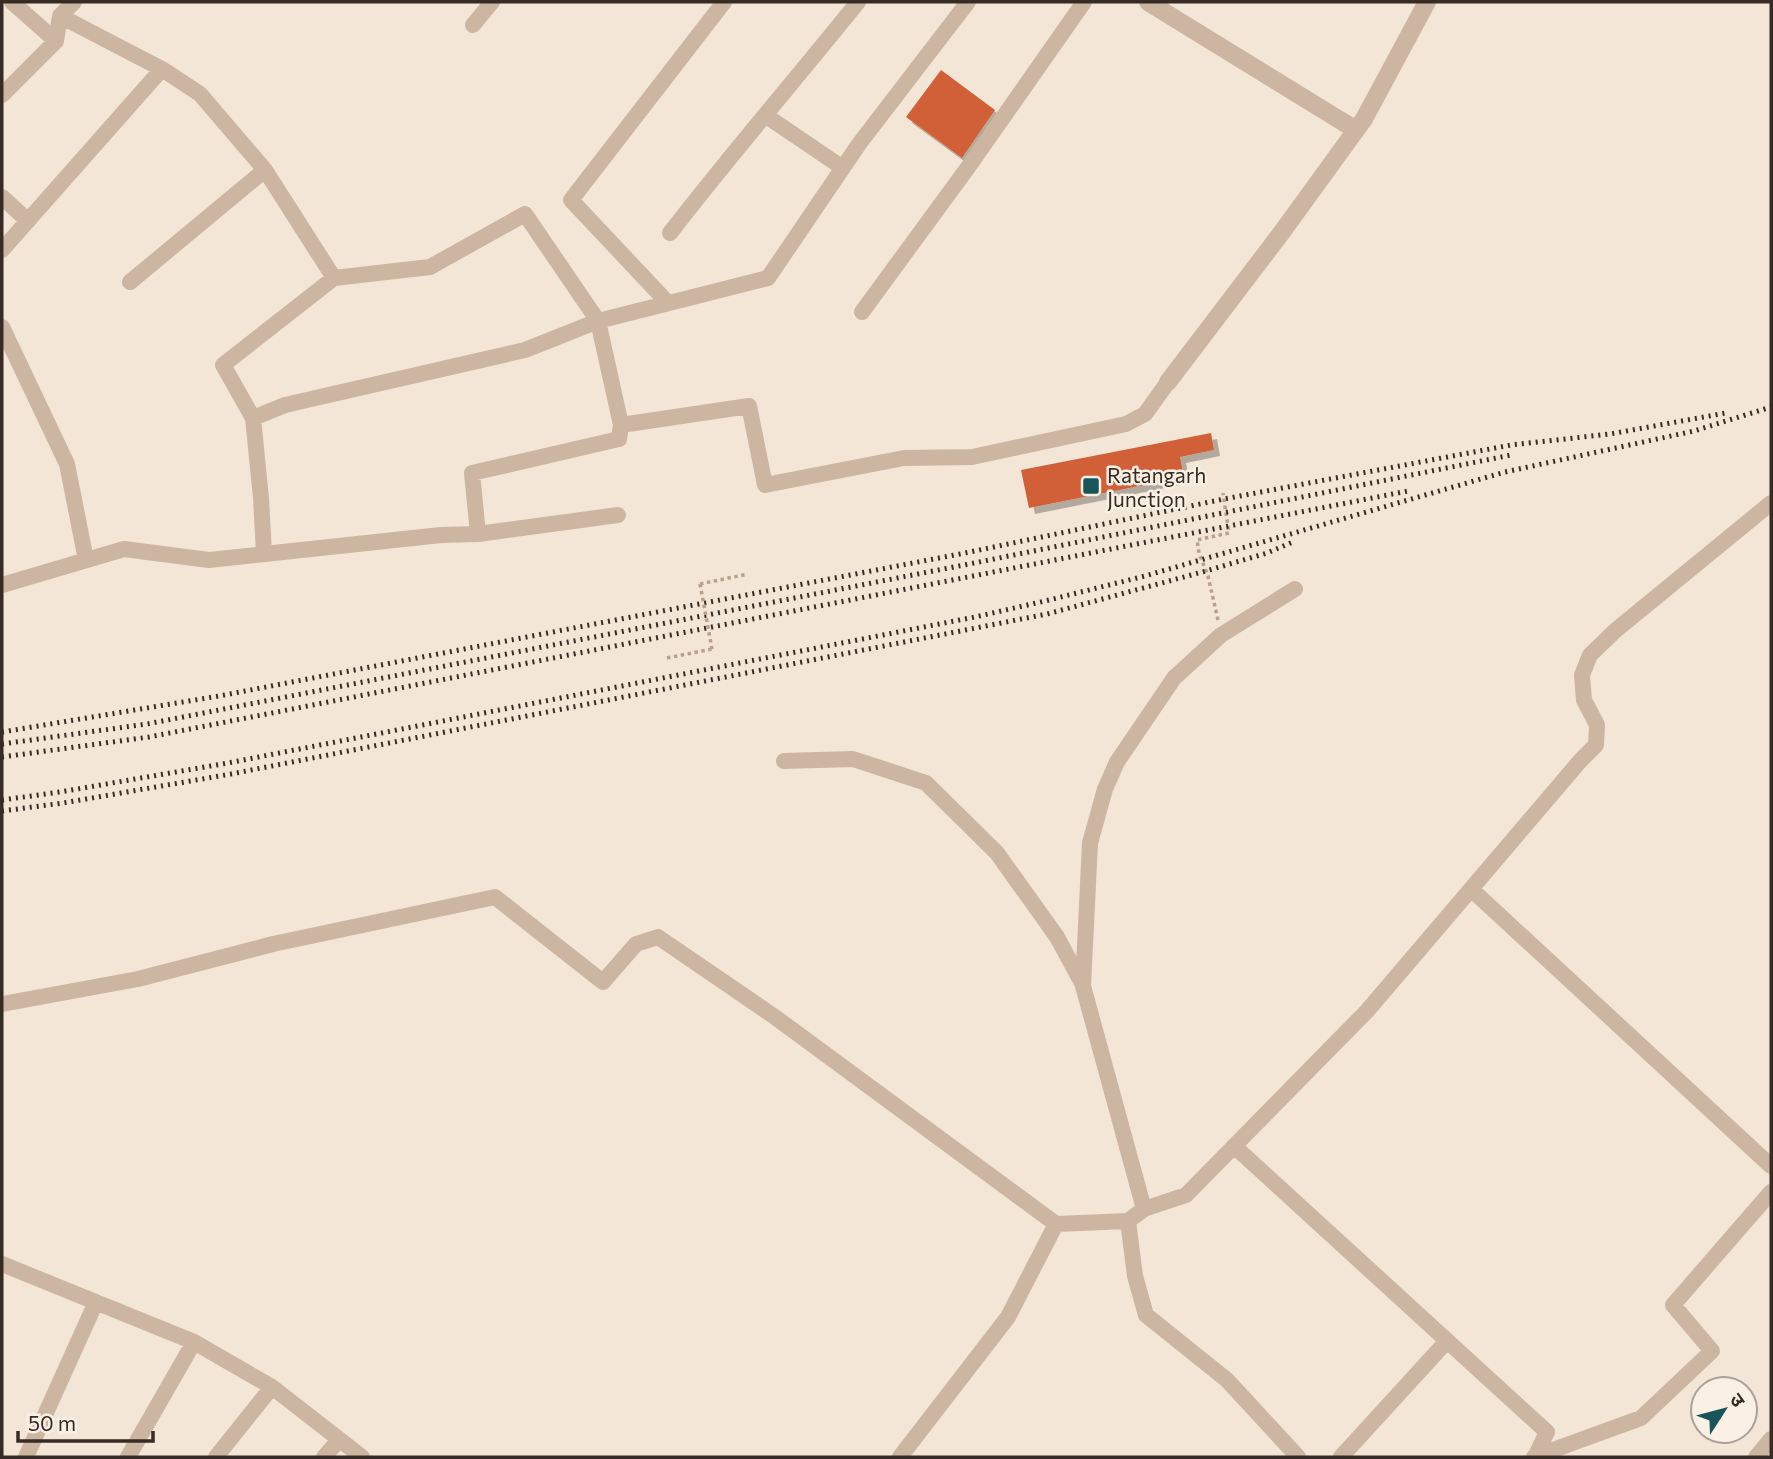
<svg xmlns="http://www.w3.org/2000/svg" width="1773" height="1459" viewBox="0 0 1773 1459" font-family="Commissioner,'Noto Sans Devanagari',sans-serif">
<defs>
<filter id="shadow"><feDropShadow dx="6" dy="6" stdDeviation="0" flood-color="#0004"/></filter>
</defs>
<rect width="100%" height="100%" fill="#f3e6d7"/>
<path fill="#d16037" filter="url(#shadow)" d="M941 70 995 110 962 158 906 117Z
M1211 433 1214 450 1180 457 1184 477 1029 508 1021 470Z"/>
<g fill="none" stroke-linecap="round" stroke-linejoin="round">
<path stroke="#b8a08c" stroke-width="3.5" stroke-dasharray="3.5 3.5" stroke-linecap="butt" d="M700 584 748 574
M1218 620 1208 576 1199 553 1197 540 1229 533 1223 493
M667 658 712 649"/>
<path stroke="#ccb6a2" stroke-width="16" d="M12 2 56 41
M473 25 492 2
M162 69 200 94 265 170 334 278 223 365 253 418 261 498 264 554
M2 95 56 41 60 16
M765 115 843 168
M2 197 28 221
M670 233C731 154 796 79 858 2
M2 250 162 69 60 16 74 2
M130 282 265 170
M668 303 571 200 724 2
M862 312 969 166 1084 2
M2 327 67 464 86 560
M253 418 285 405 525 350 598 321 525 214 430 267 334 278
M621 425 598 321 768 278 859 144 968 2
M478 534 472 473 619 439 621 425 749 406 765 485 904 458 972 457 1126 424 1145 414 1168 382
M2 585 124 549 209 560 441 535 478 534 618 515
M784 761 853 759 926 783 997 853 1057 937 1083 985
M1471 889 1580 761 1596 745 1597 725 1584 700 1582 675 1590 655 1616 630 1771 503
M2 1004 138 979 273 944 495 897 603 982 636 944 658 937 775 1017 1056 1224
M1234 1146 1547 1432 1535 1457
M1144 1209 1083 986 1090 843 1105 789 1117 762 1174 678 1221 635 1295 589
M1128 1221 1135 1276 1146 1315 1227 1380 1298 1457
M2 1264 194 1342 272 1387 362 1457
M26 1457 96 1302
M128 1457 194 1342
M216 1457 272 1387
M324 1457 339 1440
M900 1457 1008 1317 1056 1224 1128 1221 1144 1209 1186 1195 1367 1011 1471 889 1771 1166
M1341 1457 1447 1341
M1534 1457 1641 1418 1712 1351 1673 1305 1771 1192
M1756 1457 1771 1439"/>
<path stroke="#ccb6a2" stroke-width="18" d="M1148 2 1356 130
M1168 382 1282 232 1364 119 1427 2"/>
<path stroke="#362b25" stroke-width="5" stroke-dasharray="2 5" stroke-linecap="butt" d="M2 732 219 696 965 553 1224 499 1511 445 1610 434 1726 413
M2 744 147 724 964 565 1511 455
M2 757 149 737 1408 491
M2 800 60 792 228 763 975 617 1045 601 1145 576 1505 472 1694 431 1771 407
M2 811 63 803 231 774 1047 614 1206 571 1267 553 1295 541"/>
<path stroke="#b8a08c" stroke-width="3.5" stroke-dasharray="3.5 3.5" stroke-linecap="butt" d="M700 584 712 649"/>
</g>
<rect fill="#17555b" stroke="#fbf0e4" stroke-width="2.5" x="1082" y="477" width="18" height="18" rx="3.5"/>
<g text-anchor="middle" dominant-baseline="central" stroke-width="5" stroke-linejoin="round" paint-order="stroke">
<g font-size="21" fill="#362b25" stroke="#fbf0e4" text-anchor="start">
<text x="1107" y="474">Ratangarh<tspan x="1107" dy="24">Junction</tspan></text>
</g>
</g>
<rect width="1773" height="1459" fill="none" stroke="#362b25" stroke-width="7"/>
<g transform="translate(1724 1410) rotate(54)"><circle r="33" fill="#fbf0e4" stroke="#aca198" stroke-width="2"/>
<path d="M0-5L12 26L0 18L-12 26Z" fill="#17555b"/>
<text y="-10" font-size="19" font-weight="bold" text-anchor="middle" fill="#362b25">उ</text>
</g>
<path d="M18 1431v10h135v-10" fill="none" stroke="#362b25" stroke-width="3.5"/>
<text x="28" y="1431" font-size="21" fill="#362b25" stroke="#fbf0e4" stroke-width="5" paint-order="stroke">50 m</text>
</svg>
